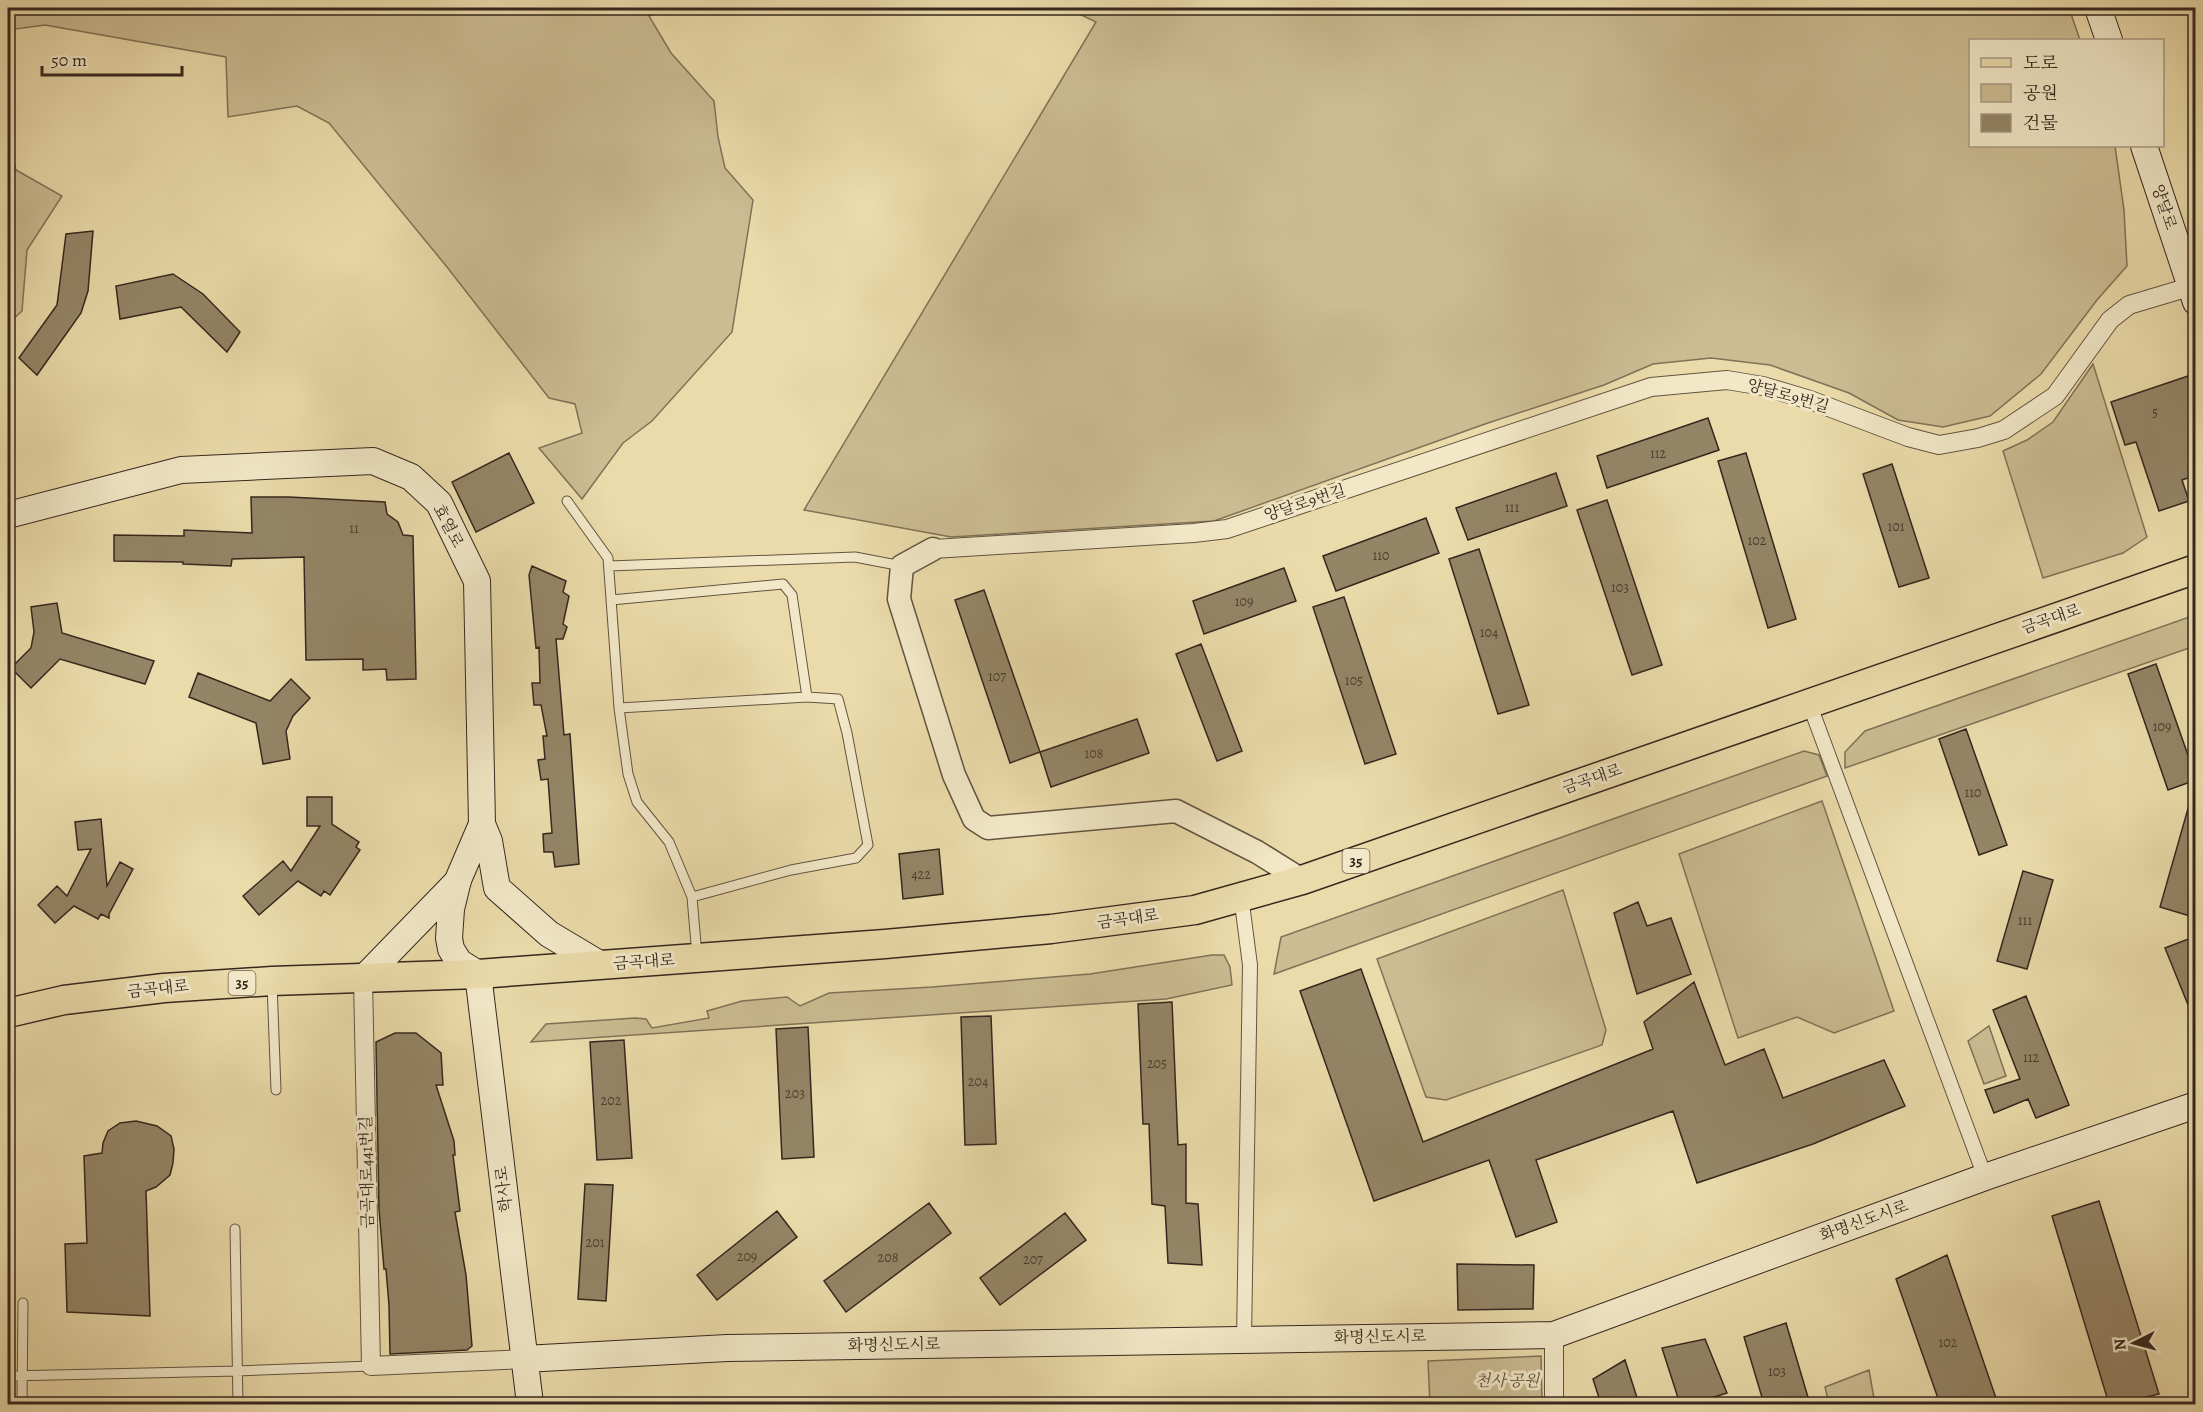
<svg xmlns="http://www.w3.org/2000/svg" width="2203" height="1412" viewBox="0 0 2203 1412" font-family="Alegreya,'Noto Serif KR',serif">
<rect width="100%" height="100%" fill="#ebdbaa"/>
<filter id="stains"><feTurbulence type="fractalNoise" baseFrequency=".00333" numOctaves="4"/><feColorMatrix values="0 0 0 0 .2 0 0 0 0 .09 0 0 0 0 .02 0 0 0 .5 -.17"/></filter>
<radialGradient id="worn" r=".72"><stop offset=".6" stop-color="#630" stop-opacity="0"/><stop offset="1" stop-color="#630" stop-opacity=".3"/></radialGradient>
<path fill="#ccbc92" stroke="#807258" stroke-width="1.5" d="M8 8H672L649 16 671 53 714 101 718 137 725 168 753 200 732 332 652 421 623 443 582 499 539 448 582 433 575 404 549 398 447 267 329 123 297 106 228 117 226 57 45 25 8 30Z
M1067 8H2069L2080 40H1970V146H2115L2124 210 2127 266 2097 300 2041 374 1990 416 1943 427 1898 420 1849 393 1770 365 1711 358 1653 364 1604 385 1485 424 1214 521 951 537 804 510 1096 22Z
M8 139 16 170 62 196 27 250 22 311 8 324Z
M2093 364 2147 537 2123 553 2043 578 2003 451 2027 440 2053 422Z
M2195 615V646L1845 768V752L1865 731Z
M1804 751 1819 755 1827 776 1274 974 1281 937Z
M1822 801 1894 1011 1834 1033 1797 1017 1738 1038 1679 854Z
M1563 890 1606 1030 1602 1045 1446 1100 1426 1097 1377 959Z
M1212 955H1224L1230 967 1232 985 1166 999 531 1042 546 1024 635 1018 646 1019 652 1028 709 1018 707 1011 742 1001 787 997 800 1006 829 993 932 987 1090 974Z
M1989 1026 2006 1076 1984 1084 1968 1041Z
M1541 1356 1542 1404H1430L1428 1361Z
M1869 1370 1875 1404H1829L1825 1387Z"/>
<path fill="#948567" stroke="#35271e" stroke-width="1.5" d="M93 231 88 291 81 313 37 375 19 358 57 305 66 234Z
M173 274 203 294 240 332 227 352 181 307 120 319 116 286Z
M2188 376 2196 400V475L2182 480 2189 501 2159 511 2136 442 2125 445 2111 402Z
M1708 418 1719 450 1607 488 1597 456Z
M509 453 534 503 476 532 452 482Z
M1746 453 1796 619 1768 628 1718 461Z
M1892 464 1929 578 1899 587 1863 474Z
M1556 473 1567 506 1468 540 1456 508Z
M251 497H289L385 502 387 514 398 522 403 535 413 536 416 679 387 680 386 669 363 670V659L306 660 304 557 232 559 231 566 183 564V562L114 561V535L184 536V530L252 533Z
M1607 500 1662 665 1632 675 1577 510Z
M1426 518 1439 553 1336 591 1323 556Z
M1479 549 1529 705 1498 714 1449 559Z
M532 566 566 581 563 592 569 596 563 624 567 627 563 639H556L564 735 570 734 579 864 555 867 553 852H544L543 834 552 833 548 779 541 780 538 760 545 759 543 736H547L541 705H534L532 683H540L539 647 536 648 529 575Z
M1284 568 1296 601 1204 634 1193 601Z
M984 590 1040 752 1010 763 955 600Z
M1344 597 1396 754 1365 764 1313 607Z
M57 603 62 633 154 661 145 684 60 659 31 688 11 668 31 648 34 632 31 607Z
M1201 644 1242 751 1217 761 1176 654Z
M2156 664 2196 778V780L2168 790 2128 674Z
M198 673 270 701 291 679 310 698 293 716 286 731 290 759 263 764 256 723 189 697Z
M1137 719 1149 753 1051 787 1040 752Z
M1966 729 2007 845 1979 855 1939 739Z
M307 797H332V824L359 842 356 847 360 850 330 895 324 891 321 896 298 881 259 915 243 896 283 861 291 871 320 826H307Z
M2191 798 2196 799V896L2190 916 2160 907Z
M101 819 107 886 120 862 133 869 109 914V918L101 914 98 919 74 906 55 923 38 905 57 886 67 896 91 849 78 850 75 822Z
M939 849 943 894 903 899 899 854Z
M2023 871 2053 880 2027 969 1997 961Z
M1638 902 1647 926 1671 918 1691 974 1637 994 1614 913Z
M2196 936V1022H2195L2165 948Z
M1361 969 1423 1142 1653 1049 1644 1022 1694 982 1725 1065 1764 1049 1783 1098 1884 1060 1905 1106 1813 1144 1697 1183 1673 1111 1536 1160 1557 1222 1516 1237 1489 1160 1374 1201 1300 991Z
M2026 996 2069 1105 2036 1118 2028 1099 1994 1113 1985 1090 2020 1079 1993 1010Z
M1172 1002 1178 1145 1186 1144V1203L1198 1204 1202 1265 1168 1263 1165 1206 1152 1204 1149 1124H1143L1138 1004Z
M991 1016 996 1144 965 1145 961 1017Z
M808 1027 814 1157 782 1159 776 1029Z
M395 1033H416L441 1053 443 1085H436L454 1141 455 1155H453L460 1211 455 1212 466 1275 472 1346 467 1350 390 1354 389 1305 386 1269H384L379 1209 376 1042Z
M624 1040 632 1158 597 1160 590 1042Z
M136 1121 157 1126 171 1136 174 1149 173 1163 170 1175 156 1187 146 1191 150 1316 67 1312 65 1244 87 1243 84 1156 102 1153 103 1143 108 1131 120 1123Z
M585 1184 613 1185 606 1301 578 1299Z
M2099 1201 2159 1394 2116 1404H2109L2052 1216Z
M929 1203 951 1233 846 1312 824 1281Z
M777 1211 797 1237 717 1300 697 1275Z
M1065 1213 1086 1240 1000 1305 980 1278Z
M1947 1255 1998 1404H1940L1896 1279Z
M1457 1264 1534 1265 1533 1309 1458 1310Z
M1786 1323 1810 1404H1764L1744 1337Z
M1705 1339 1727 1393 1692 1404H1680L1662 1348Z
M1625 1360 1639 1404H1601L1593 1379Z"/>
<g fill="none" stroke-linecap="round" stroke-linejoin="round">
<defs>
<path id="service" d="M567 501 608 558 619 708 628 774 637 802 669 842 692 897 697 956
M609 566 855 557 902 566
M611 600 783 584 792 595 807 697
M619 708 807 697 838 699 847 733 868 845 856 858 791 870 692 897
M272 983 276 1090
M235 1229 238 1404
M8 1376 237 1371 371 1366
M22 1404 23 1303"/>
<path id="pedestrian" d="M1809 703 1985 1177
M1241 896 1250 965 1244 1339"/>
<path id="minor" d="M933 549 1194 533 1227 529 1651 387 1727 380 1763 386 1810 400 1908 437 1939 445 1978 438 2004 430 2055 396 2110 320 2129 305 2196 285
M363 979 371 1366 524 1359
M1554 1335V1404"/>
<path id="tertiary" d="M933 549 902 566 899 599 954 775 974 819 988 828 1176 811 1257 852 1302 880"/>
<path id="secondary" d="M2098 8 2109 40
M2144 146 2196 302
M8 515 181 470 373 461 411 477 439 503 477 581 482 824 458 880 451 909 449 938 451 949 459 962 478 974 530 1404
M482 824 489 841 497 888 549 934 601 965
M363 979 458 881
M524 1359 727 1348 1554 1335 1985 1177 2196 1105"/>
<path id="primary" d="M8 1013 64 1000 164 988 272 981 478 974 885 944 1051 929 1195 910 1302 880 2196 569"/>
</defs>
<use href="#service" stroke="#625441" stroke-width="11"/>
<use href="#pedestrian" stroke="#625441" stroke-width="16"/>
<use href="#minor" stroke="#625441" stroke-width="20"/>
<use href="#tertiary" stroke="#625441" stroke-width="25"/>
<use href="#secondary" stroke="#35271e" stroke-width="28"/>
<use href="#primary" stroke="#35271e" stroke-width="31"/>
<use href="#service" stroke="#f2e8c8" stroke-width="9"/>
<use href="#pedestrian" stroke="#f2e8c8" stroke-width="14"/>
<use href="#minor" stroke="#f2e8c8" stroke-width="18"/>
<use href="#tertiary" stroke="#f2e8c8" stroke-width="22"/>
<use href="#secondary" stroke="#f2e8c8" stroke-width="26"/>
<use href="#primary" stroke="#ebdbaa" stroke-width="28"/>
</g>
<g text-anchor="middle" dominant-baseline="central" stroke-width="6" stroke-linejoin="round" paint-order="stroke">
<g font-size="14" fill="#4d3e30">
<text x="2155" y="412">5</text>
<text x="1658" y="453">112</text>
<text x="1512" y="507">111</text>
<text x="1896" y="526">101</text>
<text x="354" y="528">11</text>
<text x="1757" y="540">102</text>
<text x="1381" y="555">110</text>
<text x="1620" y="587">103</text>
<text x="1244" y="601">109</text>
<text x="1489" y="632">104</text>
<text x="997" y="676">107</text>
<text x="1354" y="680">105</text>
<text x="2162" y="726">109</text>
<text x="1094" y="753">108</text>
<text x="1973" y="792">110</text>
<text x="921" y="874">422</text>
<text x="2025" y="920">111</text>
<text x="2031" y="1057">112</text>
<text x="1157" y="1063">205</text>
<text x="978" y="1081">204</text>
<text x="795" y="1093">203</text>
<text x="611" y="1100">202</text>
<text x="595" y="1242">201</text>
<text x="747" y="1256">209</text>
<text x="888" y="1257">208</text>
<text x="1033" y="1259">207</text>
<text x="1948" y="1342">102</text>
<text x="1777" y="1371">103</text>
</g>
<g fill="#f2e8c8" stroke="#6e6151" stroke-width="1.5">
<rect x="1342.5" y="849" width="27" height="24" rx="4.5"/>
<rect x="228.5" y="971" width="27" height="24" rx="4.5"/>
</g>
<g font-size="15" font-weight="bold" fill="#35271e">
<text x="1356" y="861">35</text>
<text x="242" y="983">35</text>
</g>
<g font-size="16" fill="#35271e" stroke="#f2e8c8">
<text transform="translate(2164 207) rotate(72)">양달로</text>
<text transform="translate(1788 396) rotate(16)">양달로9번길</text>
<text transform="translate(1305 503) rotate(-18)">양달로9번길</text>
<text transform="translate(448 526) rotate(62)">효열로</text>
<text transform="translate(2051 619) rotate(-19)">금곡대로</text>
<text transform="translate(1592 779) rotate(-19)">금곡대로</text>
<text transform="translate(1128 919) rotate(-8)">금곡대로</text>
<text transform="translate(644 962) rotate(-4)">금곡대로</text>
<text transform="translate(158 989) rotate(-6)">금곡대로</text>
<text transform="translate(367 1172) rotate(-91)">금곡대로441번길</text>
<text transform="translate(504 1189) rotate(-97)">학사로</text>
<text transform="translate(1864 1221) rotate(-20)">화명신도시로</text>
<text transform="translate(1380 1337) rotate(-1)">화명신도시로</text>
<text transform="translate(894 1345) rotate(-1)">화명신도시로</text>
</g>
<g font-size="16" font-style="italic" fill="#5b4c3b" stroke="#f2e8c8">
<text x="1507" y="1381">천사 공원</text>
</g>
</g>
<rect width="2203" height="1412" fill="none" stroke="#ebdbaa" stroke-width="30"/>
<rect x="9" y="9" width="2185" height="1394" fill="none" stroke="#35271e" stroke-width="3"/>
<rect x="15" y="15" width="2173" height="1382" fill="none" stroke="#35271e" stroke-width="1.5"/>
<rect x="1969" y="39" width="195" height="108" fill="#f2e8c8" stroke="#a69b84" stroke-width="1.5"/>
<rect x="1981" y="58" width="30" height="9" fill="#ebdbaa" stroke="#a69b84" stroke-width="1.5"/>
<text x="2023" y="69" font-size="18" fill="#35271e">도로</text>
<rect x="1981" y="84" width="30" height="18" fill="#ccbc92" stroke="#a69b84" stroke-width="1.5"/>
<text x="2023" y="99" font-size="18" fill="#35271e">공원</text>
<rect x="1981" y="114" width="30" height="18" fill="#948567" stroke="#a69b84" stroke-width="1.5"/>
<text x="2023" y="129" font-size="18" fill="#35271e">건물</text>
<g transform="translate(2134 1343) rotate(264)" stroke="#f2e8c8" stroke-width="4.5" paint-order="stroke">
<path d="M0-4.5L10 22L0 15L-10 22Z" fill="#35271e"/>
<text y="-9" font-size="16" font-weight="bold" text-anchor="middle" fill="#35271e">N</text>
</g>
<path d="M42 66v9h140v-9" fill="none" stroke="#35271e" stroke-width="3"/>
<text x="51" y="66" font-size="18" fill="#35271e" stroke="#f2e8c8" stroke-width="4.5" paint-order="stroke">50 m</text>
<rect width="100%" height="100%" filter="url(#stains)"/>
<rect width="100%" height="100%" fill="url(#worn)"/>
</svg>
